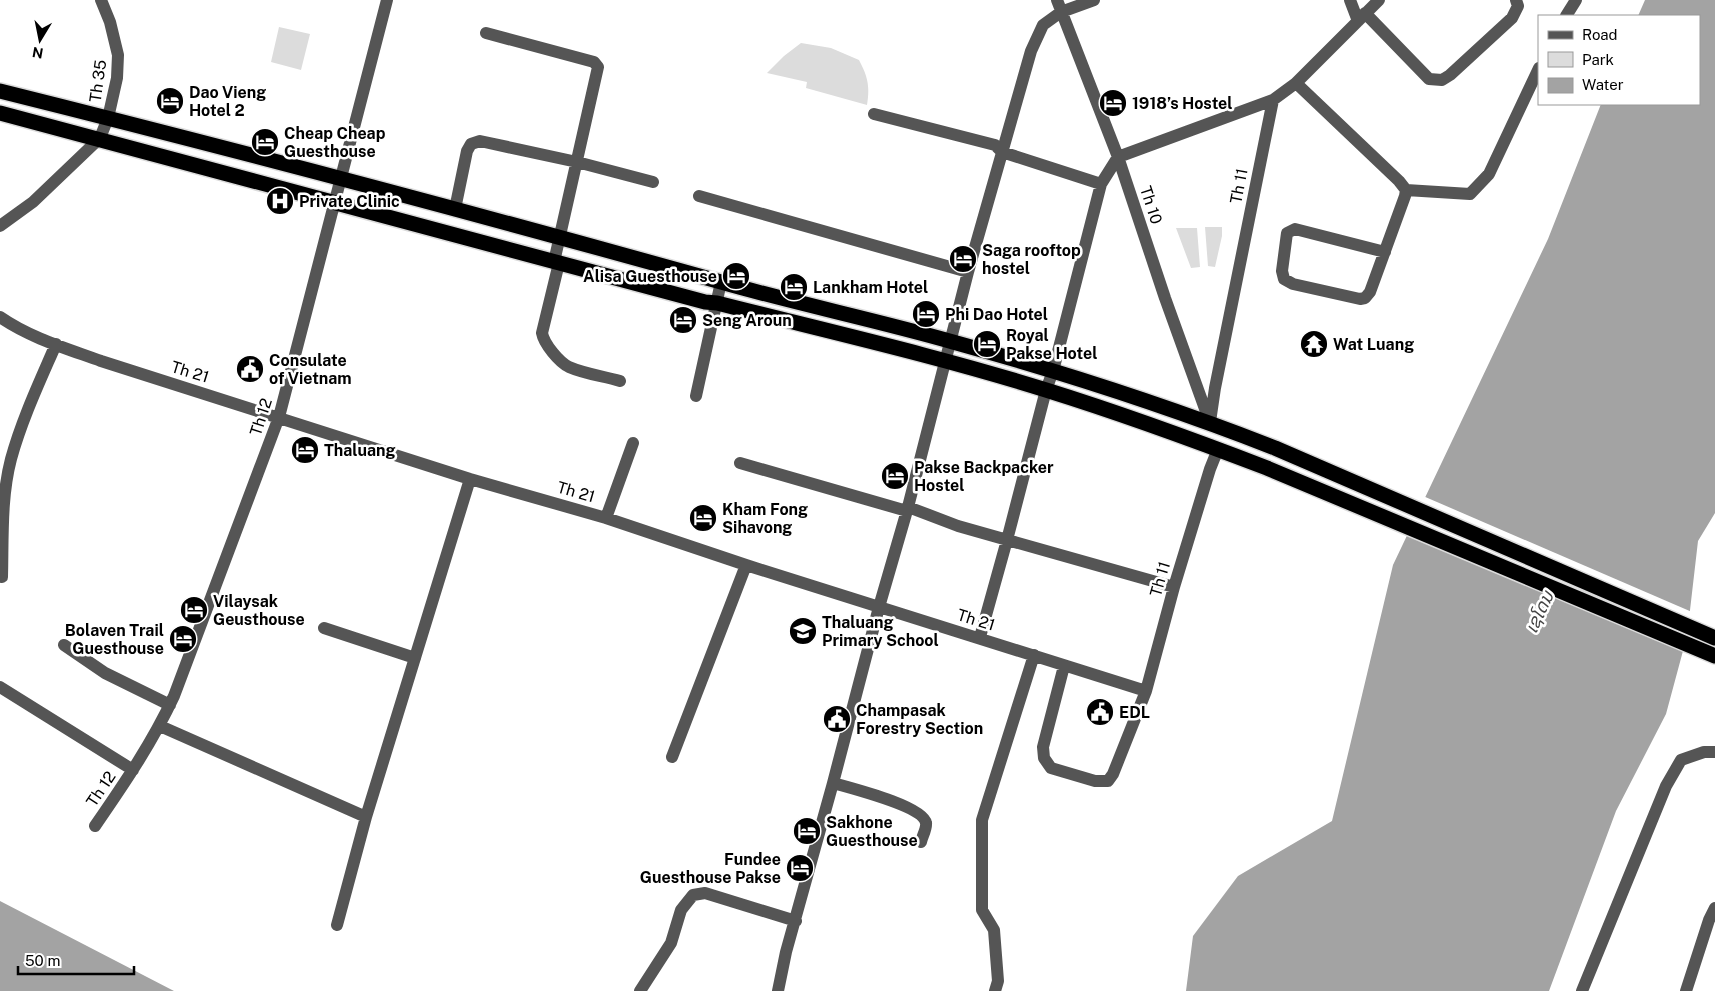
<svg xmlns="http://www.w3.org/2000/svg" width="1715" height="991" viewBox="0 0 1715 991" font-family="'Public Sans','Noto Sans Lao',sans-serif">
<rect width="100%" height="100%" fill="#fff"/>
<path fill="#dcdcdc" d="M279 27 310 34 301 70 271 62Z
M801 43 831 48 859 60C868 77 870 86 867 105L806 88 807 82 767 73 784 56Z
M1205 227H1222V236L1215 267 1208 266Z
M1176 228H1197L1200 267 1191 268Z"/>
<path fill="#a3a3a3" d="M1645 0H1715V513L1698 541 1687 636 1666 714 1616 811 1549 991H1186L1193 936 1238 876 1332 821 1393 565 1548 239 1601 104H1699V16H1638Z
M0 901 174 991H0Z"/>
<path fill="#fff" d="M1423 496 1692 612 1686 649 1407 529Z"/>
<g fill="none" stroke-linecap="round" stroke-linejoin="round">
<defs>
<path id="highway" d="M0 91C241 151 481 215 721 282 798 304 876 320 953 342 1062 372 1170 407 1275 448L1715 638
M0 113 705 302 717 303C827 331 938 356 1046 390 1120 413 1194 440 1267 468L1715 656"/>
</defs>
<use href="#highway" stroke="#dbdbdb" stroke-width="18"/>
<path stroke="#555" stroke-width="12" d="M1057 0 1118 157 1165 298 1209 420
M1350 0 1358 21
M1365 13 1429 79 1442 80 1450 75 1512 18 1518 6 1516 0
M1566 16 1576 0
M486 33 594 62 598 67 554 262
M1296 83 1399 181 1406 190 1405 196 1370 292 1365 298 1360 299 1293 284 1284 279 1282 271 1287 233 1295 229 1385 252
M874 114 995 145 1002 152 1101 184
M1406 190 1470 194 1489 174 1539 68
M699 196 968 272
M455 209 467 151 471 144 480 141 577 162 653 182
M0 226 33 202 100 138 108 118 117 78 118 55 110 22 101 0
M559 263 542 333C544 344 559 362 569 367 585 374 603 376 620 381
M0 317C30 338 68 349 101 361L470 479 606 518 746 565 1146 691
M696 396 721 282
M1210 422 1215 388 1273 100 1296 83 1379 0
M740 463 907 511
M908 507 958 526 1174 587
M606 518 633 443
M2 577C3 538 1 497 11 459 22 419 40 381 56 344
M324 628 415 658
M980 637 1007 540 1046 390 1053 371 1101 184 1118 157 1273 100
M64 645 105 673 170 705
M1064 666 1043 747 1044 758 1051 768 1095 781H1108L1113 774 1146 691 1174 587 1210 469 1218 449
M0 687 133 770
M160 726 366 817
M672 757 746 565
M833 783C850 788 923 806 926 823 927 828 922 837 921 842
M95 826C124 784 152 743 174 696L279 417 387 0
M337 925 366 817 470 479
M640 991 671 943 681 910 693 895 705 893 796 921
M778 991 786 952 833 783 879 607 908 507 968 272 1031 51 1043 25 1061 12 1094 0
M995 991 998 981 994 930 982 910V820L1034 655
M1582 991 1666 786 1681 760 1704 752H1715
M1686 991 1709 920 1715 908"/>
<use href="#highway" stroke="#000" stroke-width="15"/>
</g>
<defs>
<symbol id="hotel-disc" viewBox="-11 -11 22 22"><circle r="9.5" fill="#000" stroke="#fff"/><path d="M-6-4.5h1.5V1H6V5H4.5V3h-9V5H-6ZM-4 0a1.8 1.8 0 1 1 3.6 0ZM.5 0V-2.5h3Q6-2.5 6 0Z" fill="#fff"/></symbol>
<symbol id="hospital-disc" viewBox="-11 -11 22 22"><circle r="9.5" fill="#000" stroke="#fff"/><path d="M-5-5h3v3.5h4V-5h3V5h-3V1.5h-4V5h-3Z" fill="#fff"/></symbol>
<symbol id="temple-disc" viewBox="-11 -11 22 22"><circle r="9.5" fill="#000" stroke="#fff"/><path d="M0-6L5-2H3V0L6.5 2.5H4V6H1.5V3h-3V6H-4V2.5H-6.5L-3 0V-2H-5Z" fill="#fff"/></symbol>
<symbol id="civic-disc" viewBox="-11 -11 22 22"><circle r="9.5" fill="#000" stroke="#fff"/><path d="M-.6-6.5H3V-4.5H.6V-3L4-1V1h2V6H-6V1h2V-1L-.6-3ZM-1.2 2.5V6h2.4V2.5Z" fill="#fff"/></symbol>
<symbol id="school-disc" viewBox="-11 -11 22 22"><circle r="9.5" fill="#000" stroke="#fff"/><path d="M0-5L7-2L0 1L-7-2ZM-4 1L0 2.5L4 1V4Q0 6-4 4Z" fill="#fff"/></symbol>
</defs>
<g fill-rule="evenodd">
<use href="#hotel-disc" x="154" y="85" width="32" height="32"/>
<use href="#hotel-disc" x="1097" y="87" width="32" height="32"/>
<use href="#hotel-disc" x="249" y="126" width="32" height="32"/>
<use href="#hospital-disc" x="264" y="185" width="32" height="32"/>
<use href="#hotel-disc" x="947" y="243" width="32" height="32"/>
<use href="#hotel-disc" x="720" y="260" width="32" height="32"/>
<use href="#hotel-disc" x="778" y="271" width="32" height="32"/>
<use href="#hotel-disc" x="910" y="298" width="32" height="32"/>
<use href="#hotel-disc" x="667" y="304" width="32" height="32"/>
<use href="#hotel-disc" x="971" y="328" width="32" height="32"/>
<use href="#temple-disc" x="1298" y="328" width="32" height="32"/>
<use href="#civic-disc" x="234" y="353" width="32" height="32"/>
<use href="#hotel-disc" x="289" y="434" width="32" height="32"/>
<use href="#hotel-disc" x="879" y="460" width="32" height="32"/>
<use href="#hotel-disc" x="687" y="502" width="32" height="32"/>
<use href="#hotel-disc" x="178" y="594" width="32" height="32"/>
<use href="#school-disc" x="787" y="615" width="32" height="32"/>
<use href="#hotel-disc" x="167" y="623" width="32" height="32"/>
<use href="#civic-disc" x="1084" y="696" width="32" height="32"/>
<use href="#civic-disc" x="821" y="703" width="32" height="32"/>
<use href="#hotel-disc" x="791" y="815" width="32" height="32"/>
<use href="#hotel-disc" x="784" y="852" width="32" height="32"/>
</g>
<g text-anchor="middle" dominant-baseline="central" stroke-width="5" stroke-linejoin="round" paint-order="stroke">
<g font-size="16" fill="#000" stroke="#fff">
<text transform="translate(98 81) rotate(-82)">Th 35</text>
<text transform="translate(1239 186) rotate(-79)">Th 11</text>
<text transform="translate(1151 205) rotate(72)">Th 10</text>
<text transform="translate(190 372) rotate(17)">Th 21</text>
<text transform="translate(261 417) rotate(-72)">Th 12</text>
<text transform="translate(576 492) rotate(16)">Th 21</text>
<text transform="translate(1160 579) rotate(-74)">Th 11</text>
<text transform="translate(976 620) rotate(17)">Th 21</text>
<text transform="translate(101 789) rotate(-56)">Th 12</text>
</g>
<g font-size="16" font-weight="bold" fill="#000" stroke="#fff" text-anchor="start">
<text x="189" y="92">Dao Vieng<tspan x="189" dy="18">Hotel 2</tspan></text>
<text x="1132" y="103">1918’s Hostel</text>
<text x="284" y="133">Cheap Cheap<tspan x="284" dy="18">Guesthouse</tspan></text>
<text x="299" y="201">Private Clinic</text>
<text x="982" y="250">Saga rooftop<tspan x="982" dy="18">hostel</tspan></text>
<text x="717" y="276" text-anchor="end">Alisa Guesthouse</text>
<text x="813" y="287">Lankham Hotel</text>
<text x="945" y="314">Phi Dao Hotel</text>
<text x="702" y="320">Seng Aroun</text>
<text x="1006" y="335">Royal<tspan x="1006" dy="18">Pakse Hotel</tspan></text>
<text x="1333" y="344">Wat Luang</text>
<text x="269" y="360">Consulate<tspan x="269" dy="18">of Vietnam</tspan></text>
<text x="324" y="450">Thaluang</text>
<text x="914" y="467">Pakse Backpacker<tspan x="914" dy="18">Hostel</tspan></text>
<text x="722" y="509">Kham Fong<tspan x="722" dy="18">Sihavong</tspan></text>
<text x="213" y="601">Vilaysak<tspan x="213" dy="18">Geusthouse</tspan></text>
<text x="822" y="622">Thaluang<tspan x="822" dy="18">Primary School</tspan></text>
<text x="164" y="630" text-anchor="end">Bolaven Trail<tspan x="164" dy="18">Guesthouse</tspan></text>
<text x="856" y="710">Champasak<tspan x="856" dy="18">Forestry Section</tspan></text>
<text x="1119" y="712">EDL</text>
<text x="826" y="822">Sakhone<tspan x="826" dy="18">Guesthouse</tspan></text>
<text x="781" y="859" text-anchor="end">Fundee<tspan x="781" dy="18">Guesthouse Pakse</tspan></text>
</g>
<g font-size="18" font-style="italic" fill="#444" stroke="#fff">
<text transform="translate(1539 612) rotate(-65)">ເຊໂດນ</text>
</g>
</g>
<rect x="1538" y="15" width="162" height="90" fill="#ffffff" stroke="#999999"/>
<rect x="1548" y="31" width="25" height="8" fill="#555555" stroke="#999999"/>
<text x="1582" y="40" font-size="15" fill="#000000">Road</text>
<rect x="1548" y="52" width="25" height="15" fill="#dcdcdc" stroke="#999999"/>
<text x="1582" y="65" font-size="15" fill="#000000">Park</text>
<rect x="1548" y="78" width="25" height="15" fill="#a3a3a3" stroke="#999999"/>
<text x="1582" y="90" font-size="15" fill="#000000">Water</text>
<g transform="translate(40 40) rotate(190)" stroke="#ffffff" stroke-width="4" paint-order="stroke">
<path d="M0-4L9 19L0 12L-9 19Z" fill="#000000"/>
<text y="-8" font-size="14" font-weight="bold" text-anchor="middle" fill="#000000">N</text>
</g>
<path d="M18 966v8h116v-8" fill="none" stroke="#000000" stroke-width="2.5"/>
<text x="25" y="966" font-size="15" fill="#000000" stroke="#ffffff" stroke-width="4" paint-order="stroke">50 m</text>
</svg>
